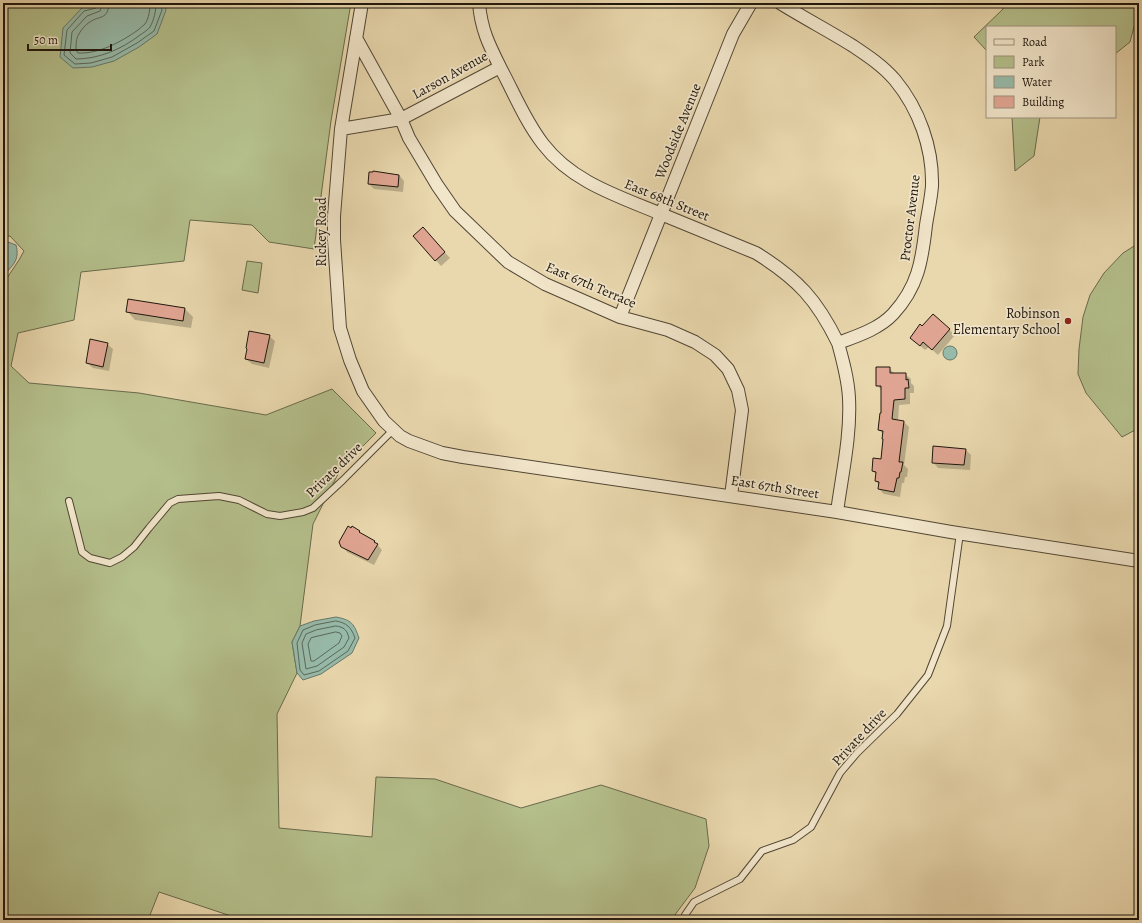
<svg xmlns="http://www.w3.org/2000/svg" width="1142" height="923" viewBox="0 0 1142 923" font-family="Alegreya,serif">
<rect width="100%" height="100%" fill="#e9d7ad"/>
<filter id="stains"><feTurbulence type="fractalNoise" baseFrequency=".005" numOctaves="4"/><feColorMatrix values="0 0 0 0 .2 0 0 0 0 .09 0 0 0 0 .02 0 0 0 .5 -.17"/></filter>
<radialGradient id="worn" r=".72"><stop offset=".6" stop-color="#630" stop-opacity="0"/><stop offset="1" stop-color="#630" stop-opacity=".3"/></radialGradient>
<path fill="#b4bf8b" stroke="#696a4c" d="M3 3H351L331 121 314 249 269 242 252 225 190 220 184 261 81 272 74 320 18 333 11 366 29 383 139 393 266 415 332 389 376 433 341 468 313 524 300 626 292 642 297 673 277 714 279 828 372 837 376 777 435 779 521 808 601 785 706 819 709 846 695 888 671 920H240V919L159 892 148 920H3V284L19 260 24 251 10 236 3 237Z
M1002 3H1139V8L1130 42 1115 54V27H987V51L974 37 1003 9Z
M1012 117H1040L1034 156 1015 171Z
M1139 243V428L1122 437 1086 393 1078 374 1079 349 1083 317 1090 295 1104 273 1123 253Z
M247 261 262 263 258 293 242 290Z"/>
<path fill="#97baa9" stroke="#67786a" d="M101 3H164L166 10 157 34 139 47 114 61 92 67 73 68 60 57 63 28 82 8Z
M3 242H8L16 245C20 260 13 265 3 276Z
M943 353a7 7 0 1 1 14 0a7 7 0 1 1-14 0Z
M336 617C352 620 354 624 359 638L352 653 321 674 303 680 297 673 292 642 300 626 314 621Z"/>
<path fill="#0003" d="M399 175 404 181 403 192 374 189 369 184Z
M423 229 450 258 441 266 414 236Z
M129 300 185 309 193 317 191 328 135 320 127 311Z
M933 315 955 335 938 355 929 347 925 350 917 343 922 328Z
M269 336 275 341 269 368 252 364 246 359 248 349Z
M107 344 113 349 109 371 93 368 87 363Z
M889 368 895 374H905L911 379V383L914 386V393H910V404L899 405 898 421 904 422 909 427 904 465 908 469 907 477H905L904 483H902L900 497 884 494 879 489V485L876 481 877 475 873 471 882 460 884 439 883 434 879 430 882 414V391L877 385Z
M966 450 971 455 970 470 938 468 933 462Z
M353 528 374 541 382 550 374 565 347 552 342 546Z"/>
<g fill="none" stroke-linecap="round" stroke-linejoin="round">
<path stroke="#5a685a" stroke-width="1" d="M98 3 96 8 84 11 67 30 64 55 75 64 91 63 112 57 137 43 154 31 162 10 161 3
M103 3 100 11 87 16 72 32 70 53 76 59C99 59 122 49 140 35 143 33 148 30 150 27 154 20 156 11 156 3
M109 3C108 21 99 15 90 22 86 24 81 30 79 34 76 38 76 45 76 50L78 53C99 54 121 42 138 30 140 28 143 26 145 24 149 18 150 10 150 3
M336 621C347 623 351 627 355 638L348 651 319 671 304 675 300 670 297 643 303 630 315 625Z
M336 626C344 627 347 630 349 638L344 647 317 666 306 669 302 643 306 634 316 630Z
M336 632 340 633 342 636 339 643 314 661H311L308 644 311 638Z"/>
</g>
<path fill="#e0a592" stroke="#1e160c" d="M373 171 399 175 398 187 368 184 369 172H373Z
M423 227 445 252 435 261 413 236Z
M128 299 185 308 183 321 126 312Z
M933 314 950 329 932 350 923 342 920 346 910 338 920 324 922 326Z
M249 331 270 335 264 363 245 359 247 349 246 348Z
M90 339 108 343 103 367 86 363Z
M876 367H890V373H906V380L908 379 909 388H905V399L894 400 892 419 904 421 899 462H903L901 472H900L899 478H897L894 492 878 489 879 482 875 481 876 472 872 471 873 458 881 459 883 439H882L883 431 878 430 880 413H881V386H876Z
M933 446 966 449 964 465 932 463Z
M348 526 351 528 352 526 360 531 359 532 375 541 374 542 378 544 368 560 341 547 339 542Z"/>
<g fill="none" stroke-linecap="round" stroke-linejoin="round">
<defs>
<path id="service" d="M69 501 82 552 90 558 110 563 122 557 134 547 149 528 170 503 178 499 219 496 239 500 267 514 280 516 303 512 313 508 343 480 393 430
M684 920 685 915 694 902 740 879 762 851 793 840 811 827 840 773 857 753 897 714 928 675 947 626 960 533"/>
<path id="minor" d="M362 3 341 129 334 216V240L340 328 350 360 363 391 384 421 400 436 409 441 442 453 463 457 837 512 951 532 1139 561
M780 3C804 18 829 31 853 46 868 56 883 66 895 80 919 109 933 148 932 186 931 199 928 212 926 225 922 261 918 287 893 314 879 329 857 336 838 343 843 361 848 379 849 398 851 436 842 474 837 512
M356 38 401 119 409 138 437 185 455 211 508 262 545 284 620 317 668 330 695 342 715 355 728 369 738 390 742 410 731 496
M500 67C514 93 525 121 543 144 572 182 618 196 661 214 693 227 725 240 756 253 798 279 817 300 838 343
M341 129 401 119 500 67C489 45 481 29 479 3
M620 317 733 34 751 3"/>
</defs>
<use href="#service" stroke="#514634" stroke-width="8"/>
<use href="#minor" stroke="#514634" stroke-width="14"/>
<use href="#service" stroke="#f1e5ca" stroke-width="6"/>
<use href="#minor" stroke="#f1e5ca" stroke-width="12"/>
</g>
<circle fill="#8f2418" stroke="#f1e5ca" stroke-width="1.5" cx="1068" cy="321" r="4"/>
<g text-anchor="middle" dominant-baseline="central" stroke-width="3.5" stroke-linejoin="round" paint-order="stroke">
<g font-size="14" fill="#1e160c" stroke="#f1e5ca">
<text transform="translate(450 75) rotate(-29)">Larson Avenue</text>
<text transform="translate(678 131) rotate(-68)">Woodside Avenue</text>
<text transform="translate(667 200) rotate(22)">East 68th Street</text>
<text transform="translate(910 218) rotate(-83)">Proctor Avenue</text>
<text transform="translate(321 232) rotate(-90)">Rickey Road</text>
<text transform="translate(591 285) rotate(23)">East 67th Terrace</text>
<text transform="translate(334 470) rotate(-44)">Private drive</text>
<text transform="translate(775 487) rotate(9)">East 67th Street</text>
<text transform="translate(859 737) rotate(-47)">Private drive</text>
</g>
<g font-size="14" fill="#1e160c" stroke="#f1e5ca" text-anchor="end">
<text x="1060" y="313">Robinson<tspan x="1060" dy="16">Elementary School</tspan></text>
</g>
</g>
<rect width="1142" height="923" fill="none" stroke="#e9d7ad" stroke-width="16"/>
<rect x="4" y="4" width="1134" height="915" fill="none" stroke="#1e160c" stroke-width="2"/>
<rect x="8" y="8" width="1126" height="907" fill="none" stroke="#1e160c"/>
<rect x="986" y="26" width="130" height="92" fill="#f1e5ca" stroke="#9d927e"/>
<rect x="994" y="39" width="20" height="6" fill="#f1e5ca" stroke="#9d927e"/>
<text x="1022" y="46" font-size="12" fill="#1e160c">Road</text>
<rect x="994" y="56" width="20" height="12" fill="#b4bf8b" stroke="#9d927e"/>
<text x="1022" y="66" font-size="12" fill="#1e160c">Park</text>
<rect x="994" y="76" width="20" height="12" fill="#97baa9" stroke="#9d927e"/>
<text x="1022" y="86" font-size="12" fill="#1e160c">Water</text>
<rect x="994" y="96" width="20" height="12" fill="#e0a592" stroke="#9d927e"/>
<text x="1022" y="106" font-size="12" fill="#1e160c">Building</text>
<path d="M28 44v6h83v-6" fill="none" stroke="#1e160c" stroke-width="2"/>
<text x="34" y="44" font-size="12" fill="#1e160c" stroke="#f1e5ca" stroke-width="3" paint-order="stroke">50 m</text>
<rect width="100%" height="100%" filter="url(#stains)"/>
<rect width="100%" height="100%" fill="url(#worn)"/>
</svg>
